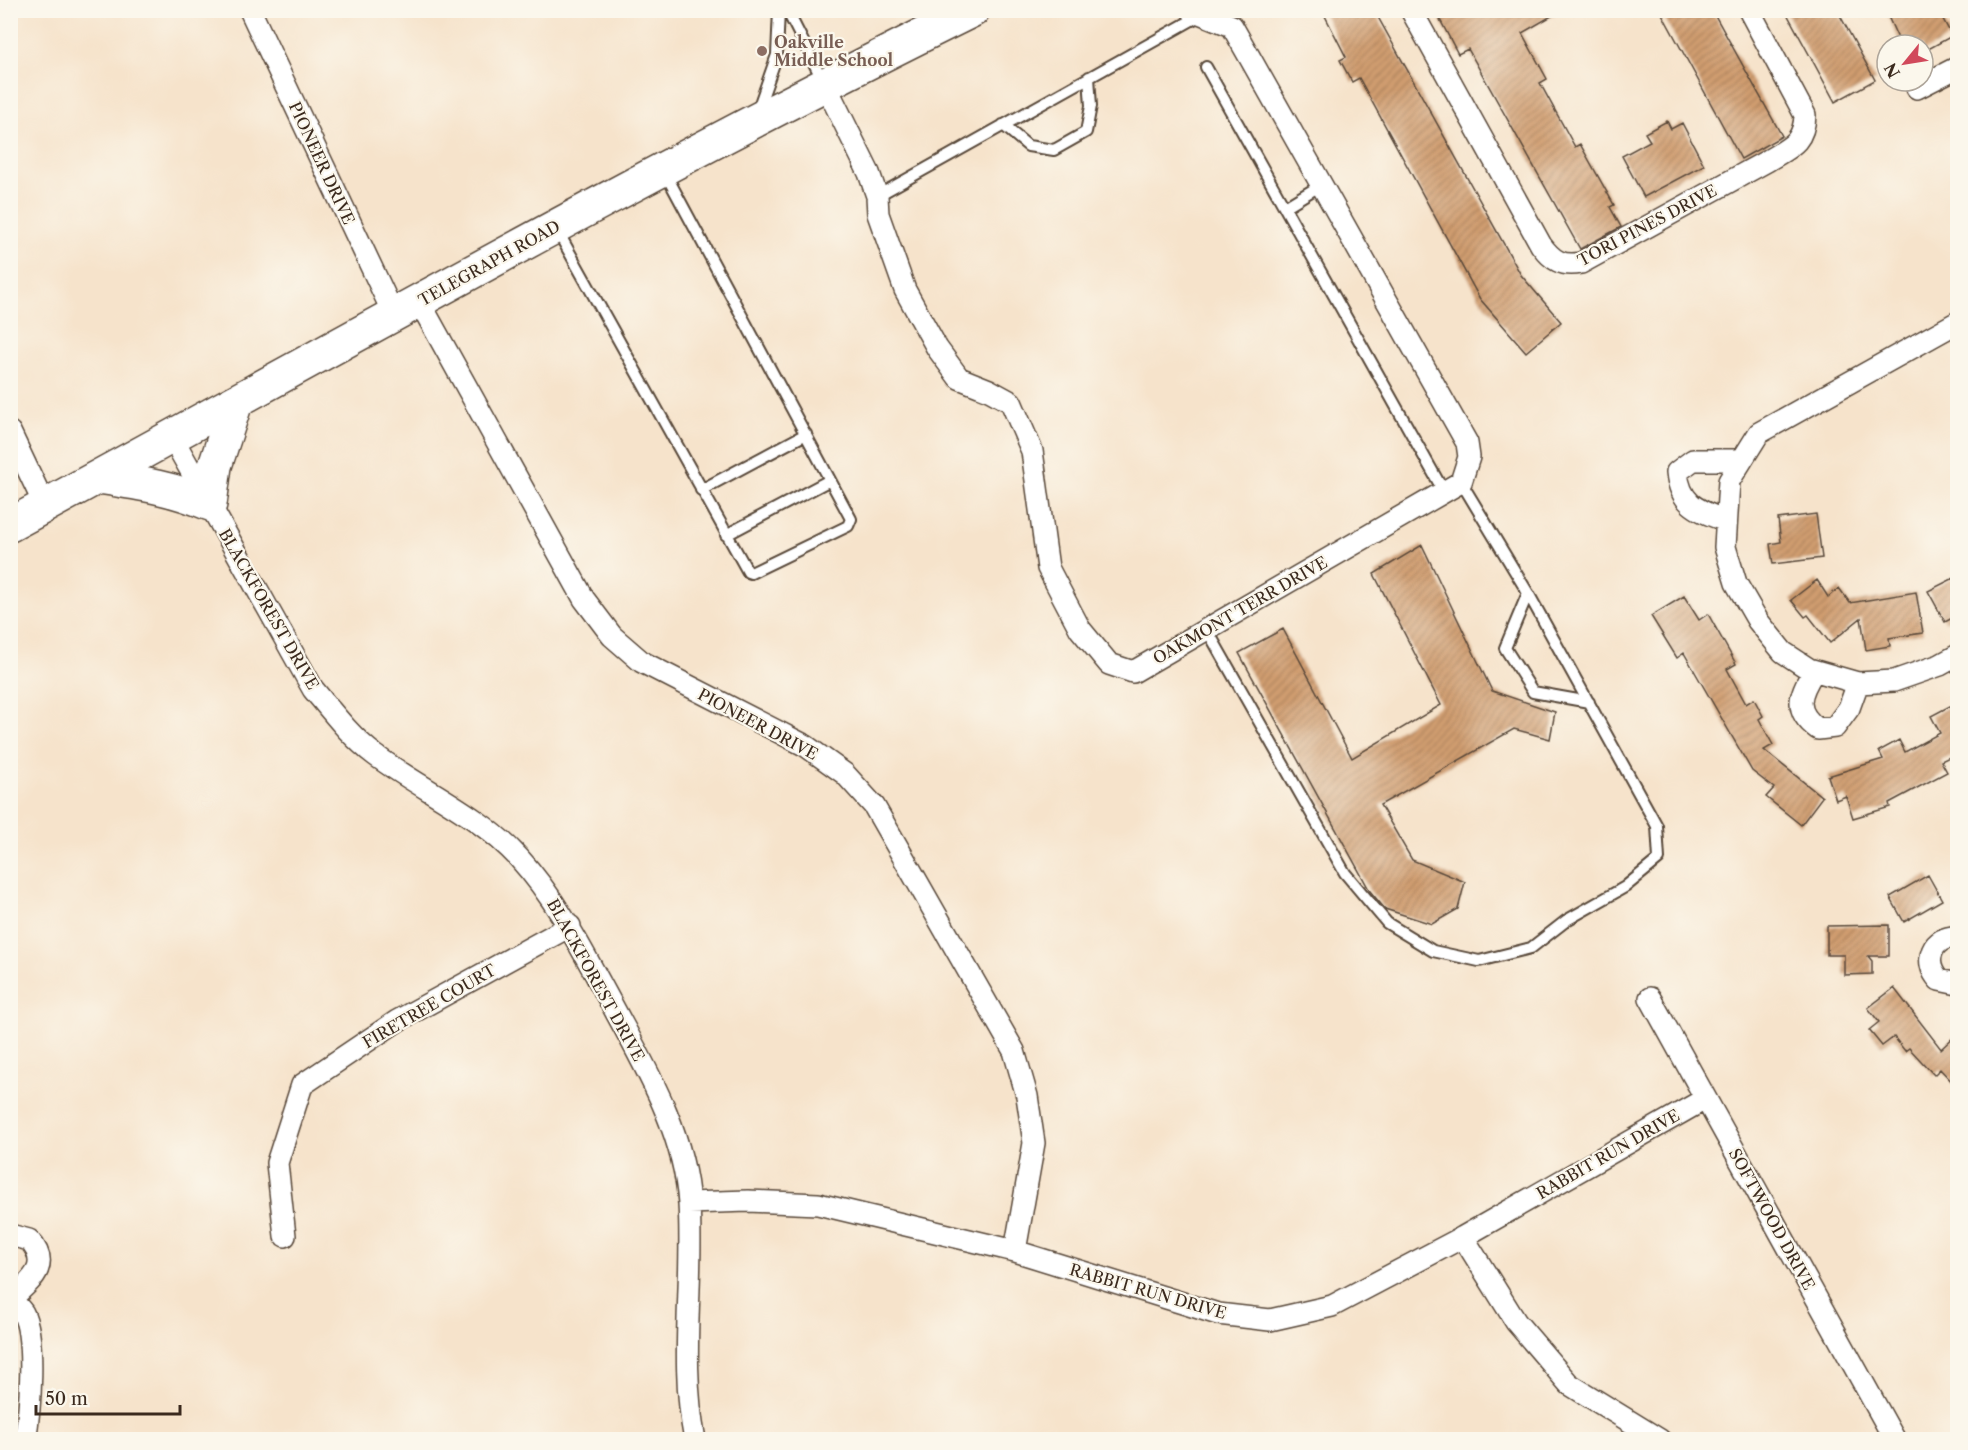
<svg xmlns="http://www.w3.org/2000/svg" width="1968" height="1450" viewBox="0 0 1968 1450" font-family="'Libre Caslon Text',serif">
<defs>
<pattern id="building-hatch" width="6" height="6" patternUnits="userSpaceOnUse" patternTransform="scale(1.5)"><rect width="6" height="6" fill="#d09d70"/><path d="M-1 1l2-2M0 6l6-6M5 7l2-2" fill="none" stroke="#aa805b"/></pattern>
</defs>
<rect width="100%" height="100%" fill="#fbf7ec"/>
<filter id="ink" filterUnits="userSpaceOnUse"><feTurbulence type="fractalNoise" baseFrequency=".0167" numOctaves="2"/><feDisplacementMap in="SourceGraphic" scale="12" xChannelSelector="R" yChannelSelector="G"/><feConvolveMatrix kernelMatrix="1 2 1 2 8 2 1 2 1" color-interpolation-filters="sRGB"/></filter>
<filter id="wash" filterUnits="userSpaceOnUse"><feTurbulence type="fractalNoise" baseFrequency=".008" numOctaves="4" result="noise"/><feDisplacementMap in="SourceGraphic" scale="24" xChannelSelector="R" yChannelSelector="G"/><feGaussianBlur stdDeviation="1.35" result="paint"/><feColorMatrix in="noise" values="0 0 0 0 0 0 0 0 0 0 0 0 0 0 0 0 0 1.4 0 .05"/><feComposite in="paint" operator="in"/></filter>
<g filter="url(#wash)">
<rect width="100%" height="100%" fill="#f6e3cb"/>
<g id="blocks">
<path fill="url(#building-hatch)" d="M1322 10H1374L1521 275 1561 322 1526 352 1480 299 1359 78 1352 82 1340 60 1346 57Z
M1435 10H1562L1522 33 1547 79 1540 83 1575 147 1580 144 1614 205 1610 207 1621 227 1580 249 1468 49 1458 54Z
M1660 10H1712L1782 136 1741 159Z
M1785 10H1837L1875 80 1835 102Z
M1885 10H1938L1952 36 1923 52V45H1901Z
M1667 121 1671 129 1682 123 1704 165 1644 197 1622 156 1650 141 1645 133Z
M1816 514 1822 558 1773 564 1770 544 1781 542 1778 519Z
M1422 545 1492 691 1555 712 1550 739 1514 729 1380 805 1412 860 1465 882 1458 909 1432 924 1385 909 1370 891 1239 653 1283 629 1352 758 1441 705 1374 574Z
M1958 576V615L1945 622 1928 591Z
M1817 580 1828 597 1839 588 1850 603 1916 592 1923 633 1889 638 1890 646 1866 650 1861 618 1830 643 1808 615 1805 617 1791 600Z
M1684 596 1699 620 1708 614 1736 664 1727 669 1746 704 1754 699 1763 716 1759 719 1773 745 1764 750 1822 797 1801 825 1766 797 1774 788 1752 771 1684 653 1677 658 1651 616Z
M1950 706 1958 721V753L1941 761 1947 772 1889 803 1890 807 1853 818 1846 796 1836 800 1828 776 1883 759 1879 751 1899 740 1905 752 1940 733 1931 716Z
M1928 875 1942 900 1904 922 1890 897Z
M1889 925V956H1868L1872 961V974L1844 975V955H1827V926Z
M1894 988 1941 1049 1958 1033V1088L1940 1069 1934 1075 1909 1048 1905 1051 1894 1037 1882 1046 1869 1030 1879 1022 1868 1008Z"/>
</g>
</g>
<g filter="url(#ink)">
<use href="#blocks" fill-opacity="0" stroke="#574638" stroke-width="1.5"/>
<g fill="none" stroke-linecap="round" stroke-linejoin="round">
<defs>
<path id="lane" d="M787 10 823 81
M1206 67 1444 492
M757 112 777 55 779 10
M1003 125 1028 146 1054 150 1086 132 1091 106 1089 77
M877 196 1201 15
M1285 207 1321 185
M557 230 748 572 751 573 848 526 851 519 664 171
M701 490 806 434
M726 535 830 480
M1528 593 1505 648 1533 692 1589 702
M1206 628 1345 873 1387 923 1433 951 1479 961 1531 948 1567 920 1625 887 1659 859 1657 826 1528 593 1461 482"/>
<path id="street" d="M250 10 394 315
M1411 10 1541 245C1552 260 1562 267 1581 263L1767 161C1790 147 1804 143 1805 115L1749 10
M825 84 869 173 877 196 878 214 905 290 937 348 959 378 989 390 1011 402 1032 451 1048 568 1080 629 1109 664 1133 672 1461 482 1469 457 1467 443 1232 26 1192 10
M1917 88 1958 67
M419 301 584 599 612 636 642 662 806 746 845 774 874 806 1014 1051 1027 1096 1034 1143 1015 1251
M1958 322 1759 433 1729 481 1725 547 1736 583 1758 621 1783 652 1809 669 1858 683 1894 681 1940 665 1958 655
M10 432 45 506
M172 437 313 689C332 712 351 737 375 755 422 790 479 814 519 858 558 901 583 952 611 1003 645 1067 684 1130 689 1204 694 1283 679 1361 695 1440
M1726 521C1698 510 1680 505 1677 472L1693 460H1741
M1814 671C1799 694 1793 711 1818 729L1835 727 1849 708 1858 683
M1958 937C1932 935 1922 962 1939 980L1958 984
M1650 998 1895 1440
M689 1203 748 1201 818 1204 1015 1251 1218 1314 1270 1320 1332 1306 1463 1237 1705 1099
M10 1235 29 1240C53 1266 30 1281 11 1299
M285 1236 277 1163 302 1085 397 1021 570 926
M1463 1237 1516 1322 1569 1384 1660 1440
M10 1298C14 1303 20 1308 23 1313 36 1337 30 1412 25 1440"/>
<path id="primary" d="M99 477C138 483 173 488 210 504L215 466 236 402
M10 525C330 351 646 171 973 10"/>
</defs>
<use href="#lane" stroke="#574638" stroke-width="14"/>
<use href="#street" stroke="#574638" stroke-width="24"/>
<use href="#primary" stroke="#574638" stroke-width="36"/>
<use href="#lane" stroke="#fff" stroke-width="10"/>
<use href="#street" stroke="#fff" stroke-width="21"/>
<use href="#primary" stroke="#fff" stroke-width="33"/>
</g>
</g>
<circle fill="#8d6e63" stroke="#fbf7ec" stroke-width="2" cx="762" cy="51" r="6"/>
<g text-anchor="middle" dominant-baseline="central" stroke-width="4.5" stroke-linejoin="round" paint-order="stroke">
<g font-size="16" font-weight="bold" fill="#785e54" stroke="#fbf7ec" text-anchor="start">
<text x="774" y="42">Oakville<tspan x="774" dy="18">Middle School</tspan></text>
</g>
<g font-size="16" fill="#3b2a1e" stroke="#fbf7ec">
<text transform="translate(322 163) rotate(65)">PIONEER DRIVE</text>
<text transform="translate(1647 225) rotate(-28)">TORI PINES DRIVE</text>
<text transform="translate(489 263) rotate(-29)">TELEGRAPH ROAD</text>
<text transform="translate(269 609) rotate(60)">BLACKFOREST DRIVE</text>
<text transform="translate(1240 610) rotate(-30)">OAKMONT TERR DRIVE</text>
<text transform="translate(758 724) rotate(28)">PIONEER DRIVE</text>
<text transform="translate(596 980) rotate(61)">BLACKFOREST DRIVE</text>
<text transform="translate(429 1006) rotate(-30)">FIRETREE COURT</text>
<text transform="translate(1608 1154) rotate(-30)">RABBIT RUN DRIVE</text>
<text transform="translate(1772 1219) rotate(61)">SOFTWOOD DRIVE</text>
<text transform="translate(1148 1291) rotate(16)">RABBIT RUN DRIVE</text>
</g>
</g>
<rect width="1968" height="1450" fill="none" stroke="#fbf7ec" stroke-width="36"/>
<g transform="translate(1905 63) rotate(240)"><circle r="28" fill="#fbf7ec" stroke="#aea59a" stroke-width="1.5"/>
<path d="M0-4.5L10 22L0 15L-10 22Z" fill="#d1495b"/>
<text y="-9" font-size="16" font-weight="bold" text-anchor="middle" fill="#3b2a1e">N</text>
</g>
<path d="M36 1405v9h144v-9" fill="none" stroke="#3b2a1e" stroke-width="3"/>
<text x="45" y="1405" font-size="18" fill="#3b2a1e" stroke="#fbf7ec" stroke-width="4.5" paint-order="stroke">50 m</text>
</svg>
